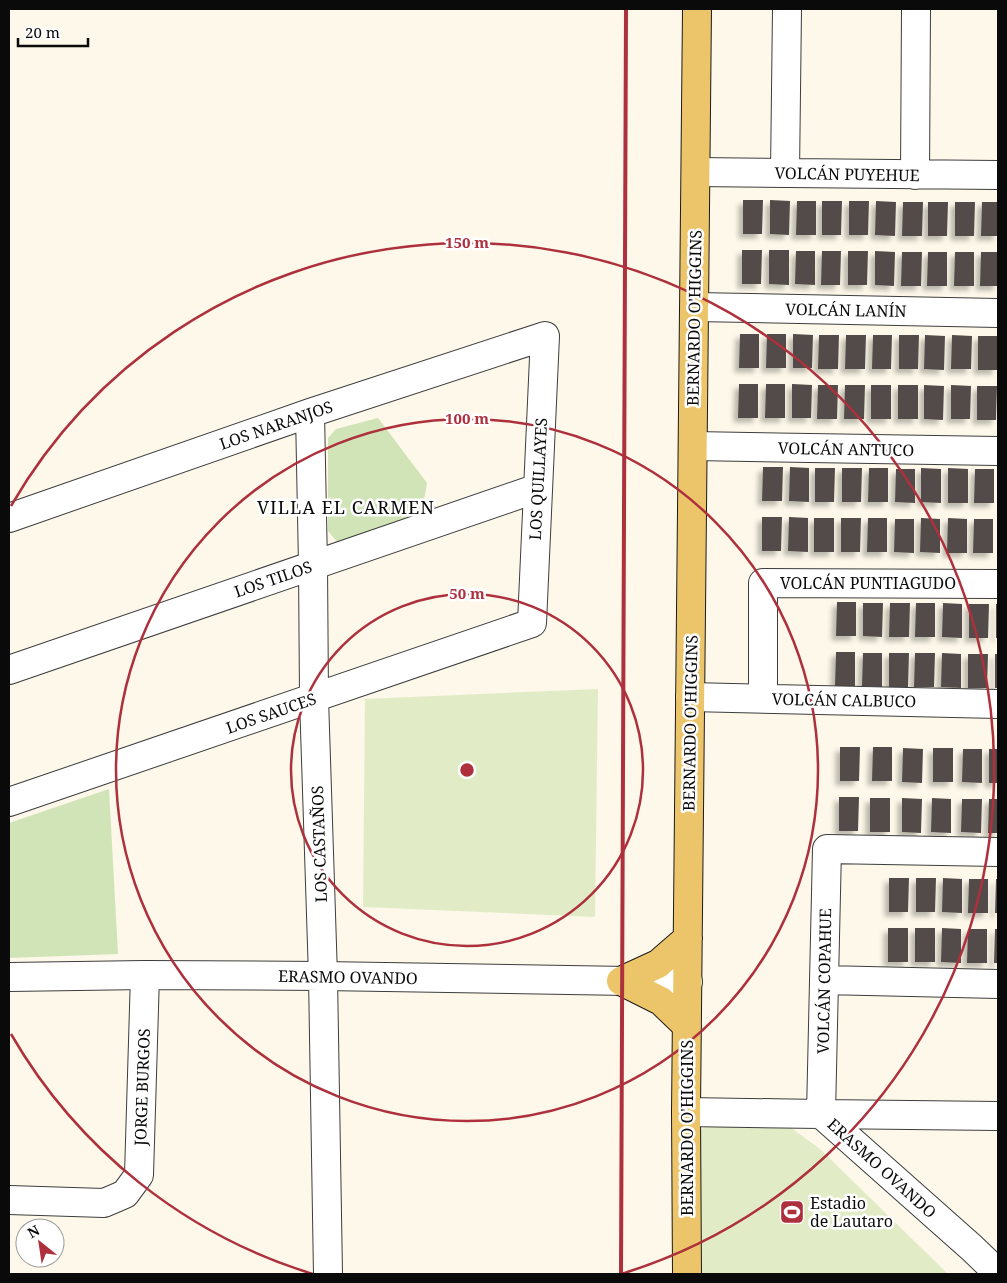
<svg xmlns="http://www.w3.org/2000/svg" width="1007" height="1283" viewBox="0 0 1007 1283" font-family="'Noto Serif',serif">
<defs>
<filter id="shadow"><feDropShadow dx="-4.5" dy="4.5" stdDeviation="2.5" flood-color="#0004"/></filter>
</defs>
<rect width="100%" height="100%" fill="#fdf8e9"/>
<path fill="#d0e4b7" d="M378 418 427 483 422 512 338 543 328 531V438L336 429Z
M109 789 118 954 9 958V823Z"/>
<path fill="#e1ecc7" d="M598 689 595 917 363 907 365 699Z
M715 1122 790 1127 820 1149 948 1274H702L699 1130Z"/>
<path fill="#524b48" filter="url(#shadow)" d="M743 200H763L762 234H743Z
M770 200 790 201 789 235 770 234Z
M797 201H816V235H796Z
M822 201H842L841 235H822Z
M849 201H869L868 235H849Z
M876 201 896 202 895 236 875 235Z
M903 202H923L922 236H902Z
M928 202H948L947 236H928Z
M955 202H975L974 236H955Z
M982 202H998V236H981Z
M742 250H762L761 284H742Z
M769 250H789V285L769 284Z
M796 251H815V285L795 284Z
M822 251H841L840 285H821Z
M848 251H868L867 285H848Z
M875 251 895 252 894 286 875 285Z
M902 252H922L921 286H901Z
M928 252H947V286H927Z
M955 252H974V286H954Z
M981 252H998V286H980Z
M740 334H759V368H739Z
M767 334H786V368H766Z
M793 334 813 335 812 368H793Z
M819 335H839L838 369H818Z
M846 335H866L865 369H845Z
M873 335H892L891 369H872Z
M899 335H919L918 369H899Z
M925 335 945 336 944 370 924 369Z
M952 335 972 336 971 369H951Z
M978 336H998L997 370H978Z
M739 384H758V418H738Z
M766 384H785V418H765Z
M792 384 812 385 811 418H792Z
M818 385H838L837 419H817Z
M845 385H865L864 419H844Z
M871 385H891V419H871Z
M898 385H918V419H898Z
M924 385 944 386 943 420 924 419Z
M951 385 971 386 970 419H951Z
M977 386H997L996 420H977Z
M763 467H783L782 501H762Z
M790 467 809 468V502L789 501Z
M815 468H835L834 502H815Z
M842 468H862L861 502H842Z
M869 468H888V502H868Z
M921 468 941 469V503L921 502Z
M948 468 968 469V503H948Z
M896 469H915V503L895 502Z
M975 469H994V503H974Z
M762 517H782L781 551H762Z
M789 517 808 518V552L788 551Z
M814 518H834V552H814Z
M841 518H861L860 552H841Z
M868 518H887V552H867Z
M921 518 940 519V553L920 552Z
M948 518 967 519V553H947Z
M895 519H914V553L894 552Z
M974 519H993V553H973Z
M837 602H856V636H836Z
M863 603H883L882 637 863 636Z
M890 603H910L909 637H889Z
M916 603H935V637H915Z
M943 603 962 604V638L942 637Z
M969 604H989L988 638H969Z
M996 604H998V638H996Z
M836 652H855V686H835Z
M863 653H882V687L862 686Z
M889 653H909L908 687H889Z
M915 653H935L934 687H914Z
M942 653 961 654V688L941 687Z
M968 654H988L987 688H968Z
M995 654H998V688H995Z
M840 747H860L859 781H840Z
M873 747H892V781H872Z
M903 748 923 749 922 783 902 782Z
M933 748H953V782H933Z
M963 749H982V783L962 782Z
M989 749H998V783H989Z
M839 797H859L858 831H839Z
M870 798H890V832H870Z
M902 798 922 799 921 833 902 832Z
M932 798 951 799V833L931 832Z
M962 799H982L981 833 961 832Z
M989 799H998V833H988Z
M889 878H909L908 912H889Z
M916 878H936L935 912H916Z
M943 878 962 879V913L942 912Z
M969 879H988V913H968Z
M996 879H998V913H995Z
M888 928H908V962H888Z
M915 928H935V962H915Z
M942 928 961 929V963L941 962Z
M968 929H987V963H967Z
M995 929H998V963H994Z"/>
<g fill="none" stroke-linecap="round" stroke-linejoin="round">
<defs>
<path id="minor" d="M696 172 998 175
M785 173 787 9
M915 175 916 9
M695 307 998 313
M310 413 313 565 314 698 323 976 328 1274
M693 446 998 451
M9 518 310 413 545 336 532 623 9 802
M9 670 538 488
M690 697 998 704
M763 698V583L998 584
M998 852 827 849 821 1114 998 1116
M9 977 145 975 323 976 688 982
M824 980 998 984
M686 1112 821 1114 972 1248 998 1273
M9 1200 104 1203 125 1194 139 1175 145 975"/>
<path id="major" d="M621 981 658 964 688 938
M621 981 661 1001 687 1026
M687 1274 686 1112 697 9"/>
</defs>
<use href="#minor" stroke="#3d3d3d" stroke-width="30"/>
<use href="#major" stroke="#1b1b1b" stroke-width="30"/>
<use href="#minor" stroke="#fff" stroke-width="28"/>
<use href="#major" stroke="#ecc56a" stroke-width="28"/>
<path stroke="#ad303c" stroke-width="4" d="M621 1274 626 9"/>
</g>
<g fill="none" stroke="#ad303c" stroke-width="2.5">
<circle cx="467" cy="770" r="176"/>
<circle cx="467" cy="770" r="351"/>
<path d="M313 1274A527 527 0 0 1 11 1034M11 506A527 527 0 1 1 621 1274"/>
</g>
<defs>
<symbol id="stadium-square" viewBox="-11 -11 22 22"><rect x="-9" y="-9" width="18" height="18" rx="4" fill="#ad303c" stroke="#fff"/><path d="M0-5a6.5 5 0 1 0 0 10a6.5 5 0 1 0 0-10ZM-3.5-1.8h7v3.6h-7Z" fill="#fff"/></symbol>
</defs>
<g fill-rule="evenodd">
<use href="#stadium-square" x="778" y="1198" width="28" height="28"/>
</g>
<g text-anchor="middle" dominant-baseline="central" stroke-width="5" stroke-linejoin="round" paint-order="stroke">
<g font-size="16" fill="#0a0a0a" stroke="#fff">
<text transform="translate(847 174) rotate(1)">VOLCÁN PUYEHUE</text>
<text transform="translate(846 310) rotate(1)">VOLCÁN LANÍN</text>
<text transform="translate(694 318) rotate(-89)">BERNARDO O'HIGGINS</text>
<text transform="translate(276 425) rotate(-19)">LOS NARANJOS</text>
<text transform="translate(846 449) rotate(1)">VOLCÁN ANTUCO</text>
<text transform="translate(538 479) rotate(-87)">LOS QUILLAYES</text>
<text transform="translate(273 579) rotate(-19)">LOS TILOS</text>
<text x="868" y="583">VOLCÁN PUNTIAGUDO</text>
<text transform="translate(844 700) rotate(1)">VOLCÁN CALBUCO</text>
<text transform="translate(271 713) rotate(-19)">LOS SAUCES</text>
<text transform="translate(690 723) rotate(-89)">BERNARDO O'HIGGINS</text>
<text transform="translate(319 844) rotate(-92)">LOS CASTAÑOS</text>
<text transform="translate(348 977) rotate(1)">ERASMO OVANDO</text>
<text transform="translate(824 981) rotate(-89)">VOLCÁN COPAHUE</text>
<text transform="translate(142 1087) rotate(-88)">JORGE BURGOS</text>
<text transform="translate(687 1128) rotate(-90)">BERNARDO O'HIGGINS</text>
<text transform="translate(882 1168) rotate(42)">ERASMO OVANDO</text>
</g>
<g font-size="16" fill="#0a0a0a" stroke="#fff" text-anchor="start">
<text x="810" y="1203">Estadio<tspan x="810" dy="18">de Lautaro</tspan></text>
</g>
<g font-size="18" letter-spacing="1" fill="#0a0a0a" stroke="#fff">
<text x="346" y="507">VILLA EL CARMEN</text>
</g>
</g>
<circle cx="467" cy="770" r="8" fill="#ad303c" stroke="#fff" stroke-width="2.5"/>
<g font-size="15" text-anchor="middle" font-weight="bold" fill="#ad303c" stroke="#fff" stroke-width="5" stroke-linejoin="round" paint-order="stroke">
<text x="467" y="248">150 m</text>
<text x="467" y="424">100 m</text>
<text x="467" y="599">50 m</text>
</g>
<rect width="1007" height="1283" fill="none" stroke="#0a0a0a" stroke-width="20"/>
<g transform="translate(40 1243) rotate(330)"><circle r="24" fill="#ffffff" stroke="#9d9d9d"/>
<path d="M0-4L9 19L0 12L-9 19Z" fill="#ad303c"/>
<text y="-8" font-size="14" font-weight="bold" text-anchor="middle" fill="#0a0a0a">N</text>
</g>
<path d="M18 38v8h70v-8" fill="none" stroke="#0a0a0a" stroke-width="2.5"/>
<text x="25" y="38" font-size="15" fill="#0a0a0a" stroke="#ffffff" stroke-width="4" paint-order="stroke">20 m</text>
</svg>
